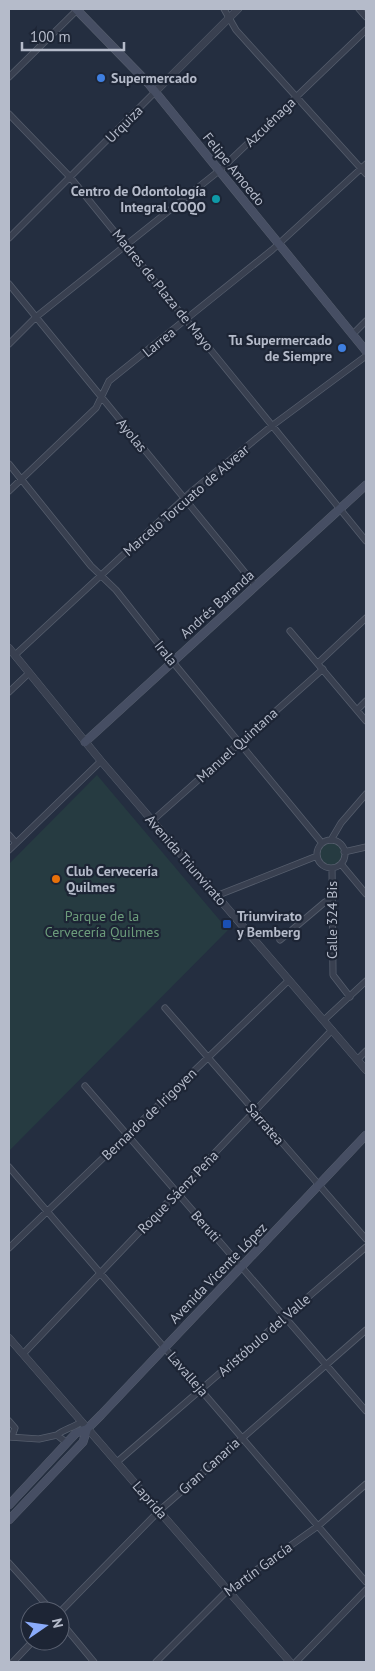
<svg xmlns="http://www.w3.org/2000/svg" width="375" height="1671" viewBox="0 0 375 1671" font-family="'PT Sans',sans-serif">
<rect width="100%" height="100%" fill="#242e40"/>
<path fill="#263b41" d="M97 775 228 930 9 1151V864Z
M320 854a11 11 0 1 1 22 0a11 11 0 1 1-22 0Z"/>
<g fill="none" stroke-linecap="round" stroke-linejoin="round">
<defs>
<path id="minor" d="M224 9 236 30 366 174
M359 9 366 17
M9 77 77 10
M9 114 70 177 366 541
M9 238 155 92
M9 284 256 586
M353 334 366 321
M9 344 36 317 220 170 366 30
M9 464 91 566 116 590 172 661 322 843
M9 491 96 408 109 381 272 250 366 164
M290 631 366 721
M15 655 191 492 273 425 366 356
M318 663 366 618
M9 692 29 673
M357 710 366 701
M152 821 323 669
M9 835 16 843
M331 840 341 823 366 794
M317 854a14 14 0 1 1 28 0a14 14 0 1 1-28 0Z
M9 850 101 761
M344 852 366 847
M341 864 366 894
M332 868 333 975 350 997
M216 896 317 856
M280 940 325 902 332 899
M165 1008 366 1239
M324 1020 366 981
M358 1059 366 1051
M85 1086 366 1411
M9 1167 366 1582
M9 1248 289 980
M23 1354 332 1030
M9 1421 15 1428 12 1436
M57 1435C64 1429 73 1428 81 1422
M9 1437 39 1439 57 1435 67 1443
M117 1462 366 1247
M9 1563 52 1611
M60 1612 159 1511 366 1330
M60 1621 94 1662
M13 1662 33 1641
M156 1662 228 1590 318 1526 366 1484
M296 1662 366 1590"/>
<path id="tertiary" d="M155 92 238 9
M9 648 101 761 366 1070
M9 1338 290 1662"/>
<path id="secondary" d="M76 9 148 83 366 351
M85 742 366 485
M9 1505 76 1433 87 1429 101 1415 366 1135
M9 1520 83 1442 87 1429"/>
</defs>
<use href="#minor" stroke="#565e6d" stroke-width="7"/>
<use href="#tertiary" stroke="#565e6d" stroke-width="8"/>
<use href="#secondary" stroke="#565e6d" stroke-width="9"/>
<use href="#minor" stroke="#394050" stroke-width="5.5"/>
<use href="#tertiary" stroke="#394050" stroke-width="7"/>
<use href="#secondary" stroke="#464e63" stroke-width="8"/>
</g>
<g fill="#3f7fe0" stroke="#1d2535" stroke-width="2">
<circle cx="101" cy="78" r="5"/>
<circle cx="342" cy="348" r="5"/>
</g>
<circle fill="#0f9aa8" stroke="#1d2535" stroke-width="2" cx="216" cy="199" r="5"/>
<circle fill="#e8710a" stroke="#1d2535" stroke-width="2" cx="56" cy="879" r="5"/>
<rect fill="#1a4fb4" stroke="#1d2535" stroke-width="2" x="222" y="919" width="10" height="10" rx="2.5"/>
<g text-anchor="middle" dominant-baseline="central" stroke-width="4.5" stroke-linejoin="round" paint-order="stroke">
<g font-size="14" font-weight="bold" fill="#b5bbca" stroke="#1d2535" text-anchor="start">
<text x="111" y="78">Supermercado</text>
<text x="206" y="191" text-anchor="end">Centro de Odontología<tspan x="206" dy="16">Integral COQO</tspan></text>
<text x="332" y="340" text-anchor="end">Tu Supermercado<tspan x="332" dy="16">de Siempre</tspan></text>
<text x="66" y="871">Club Cervecería<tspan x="66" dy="16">Quilmes</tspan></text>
<text x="237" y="916">Triunvirato<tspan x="237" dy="16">y Bemberg</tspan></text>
</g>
<g font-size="14" fill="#b5bbca" stroke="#1d2535">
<text transform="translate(270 122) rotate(-44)">Azcuénaga</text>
<text transform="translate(124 124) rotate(-45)">Urquiza</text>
<text transform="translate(234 169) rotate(51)">Felipe Amoedo</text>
<text transform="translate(163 290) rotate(51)">Madres de Plaza de Mayo</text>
<text transform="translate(159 342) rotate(-39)">Larrea</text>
<text transform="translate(132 435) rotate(51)">Ayolas</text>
<text transform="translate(186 500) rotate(-41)">Marcelo Torcuato de Alvear</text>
<text transform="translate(217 604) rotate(-42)">Andrés Baranda</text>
<text transform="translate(166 653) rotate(51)">Irala</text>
<text transform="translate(237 745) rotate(-42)">Manuel Quintana</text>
<text transform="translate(186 860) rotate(49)">Avenida Triunvirato</text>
<text transform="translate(332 920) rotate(-90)">Calle 324 Bis</text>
<text transform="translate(149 1114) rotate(-44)">Bernardo de Irigoyen</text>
<text transform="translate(265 1124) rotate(49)">Sarratea</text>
<text transform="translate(178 1192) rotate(-46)">Roque Sáenz Peña</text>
<text transform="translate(206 1226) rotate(48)">Beruti</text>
<text transform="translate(218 1273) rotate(-46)">Avenida Vicente López</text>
<text transform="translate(264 1335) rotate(-41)">Aristóbulo del Valle</text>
<text transform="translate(188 1374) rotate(49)">Lavalleja</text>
<text transform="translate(209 1466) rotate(-42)">Gran Canaria</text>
<text transform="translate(150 1500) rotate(49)">Laprida</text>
<text transform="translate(258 1569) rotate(-36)">Martín García</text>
</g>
<g font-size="14" fill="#6c9c7b" stroke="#1d2535">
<text x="102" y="916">Parque de la<tspan x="102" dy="16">Cervecería Quilmes</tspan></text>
</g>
</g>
<rect width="375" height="1671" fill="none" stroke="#b5bbca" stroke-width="20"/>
<g transform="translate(45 1626) rotate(77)"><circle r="24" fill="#1d2535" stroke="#5a6171"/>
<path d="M0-4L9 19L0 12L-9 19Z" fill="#8aabfa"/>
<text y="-8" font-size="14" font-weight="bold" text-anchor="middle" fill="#b5bbca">N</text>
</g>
<path d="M22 42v8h102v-8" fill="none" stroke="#b5bbca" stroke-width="2.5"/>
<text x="30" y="42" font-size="15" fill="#b5bbca" stroke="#1d2535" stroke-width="4" paint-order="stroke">100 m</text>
</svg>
